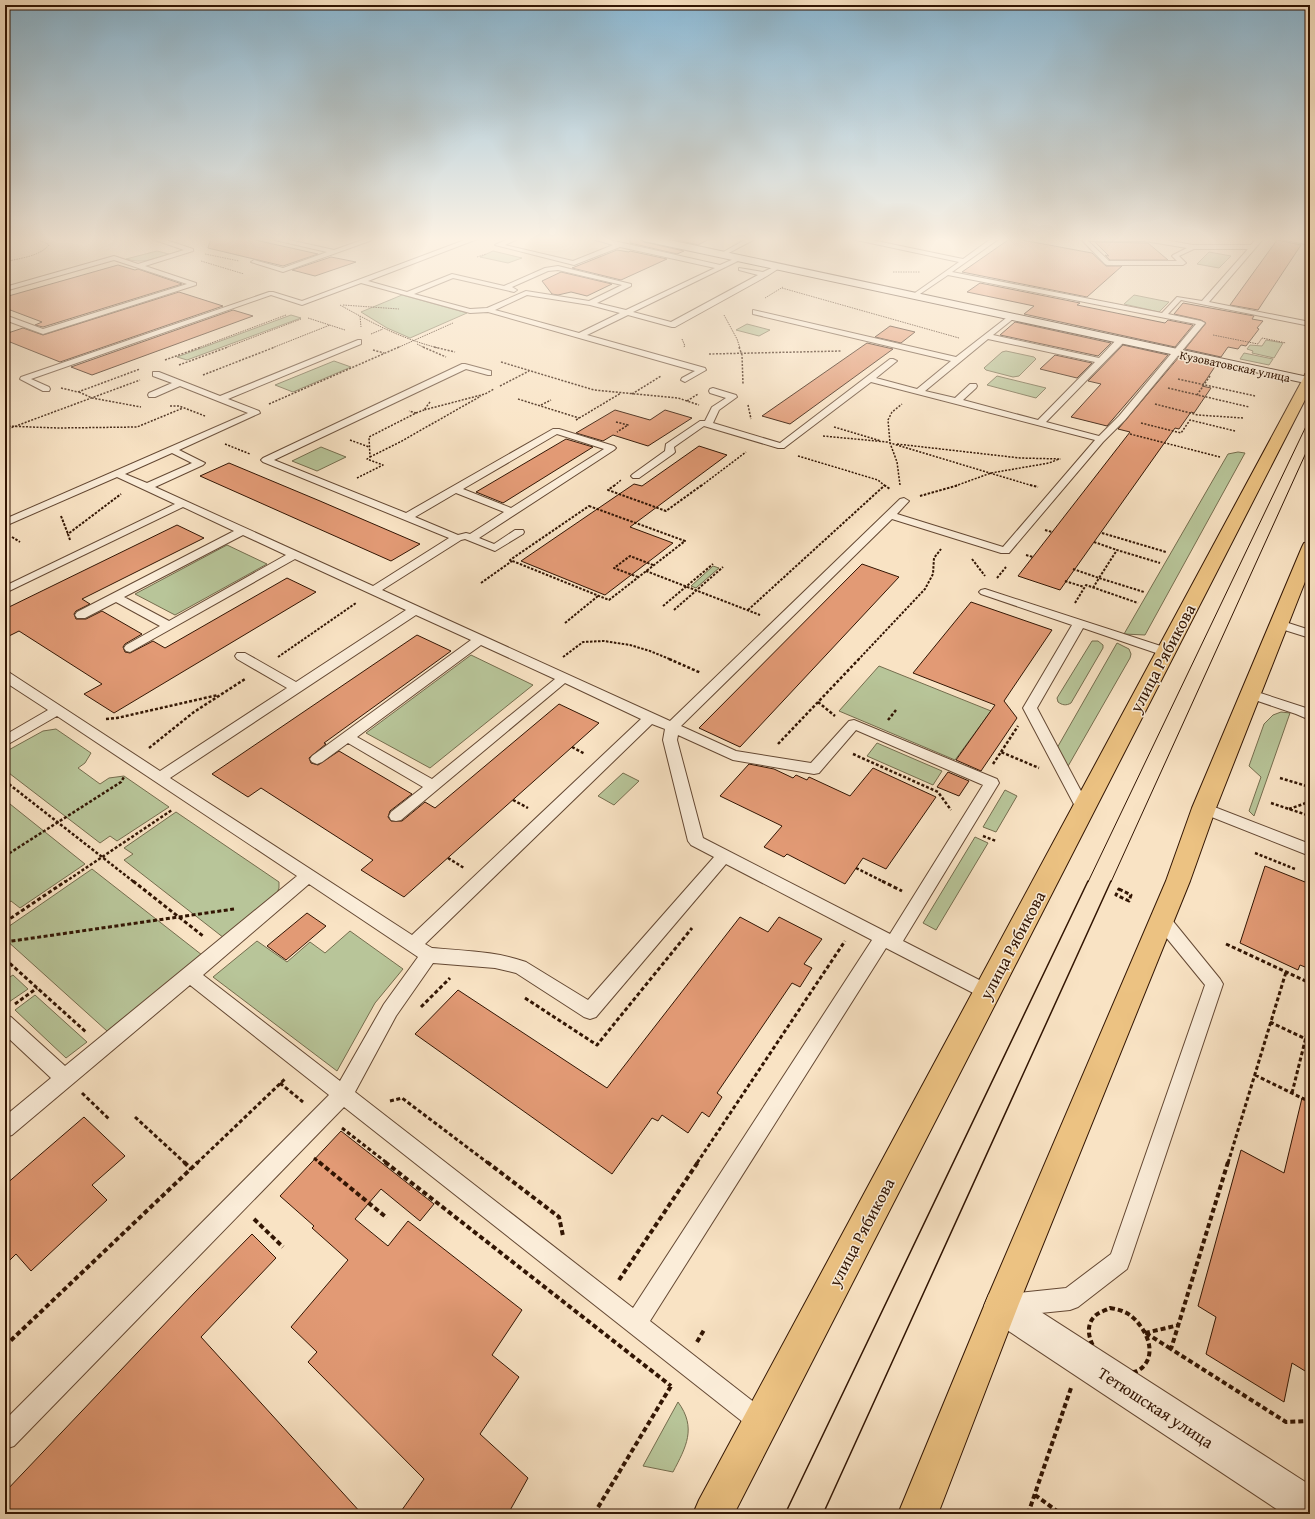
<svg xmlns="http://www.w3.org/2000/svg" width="1315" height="1519" viewBox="0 0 1315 1519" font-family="'Gentium Book Plus',serif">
<rect width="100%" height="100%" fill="#f9e3c4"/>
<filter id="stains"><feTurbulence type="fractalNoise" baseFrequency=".005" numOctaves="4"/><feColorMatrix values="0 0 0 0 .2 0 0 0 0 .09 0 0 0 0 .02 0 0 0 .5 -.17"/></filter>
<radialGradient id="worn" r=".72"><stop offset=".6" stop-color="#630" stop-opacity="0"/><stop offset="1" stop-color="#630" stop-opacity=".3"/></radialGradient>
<path fill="#b8c599" stroke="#756d4e" d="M157 251 169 254C153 259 143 264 126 259Z
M493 251 522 258 508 263 480 257Z
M1209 252 1231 256 1219 268 1197 264Z
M402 295 467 313 410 338 387 328 361 312Z
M1134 295 1169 302 1159 312 1124 304Z
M291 315 301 318 187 360 177 357Z
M747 324 770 330 759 336 736 330Z
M1266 340 1283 343 1274 358 1252 353 1253 351 1247 349 1250 345 1262 346Z
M1006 351 1034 357 1036 359 1019 376 1013 377 986 370 984 368 1002 352Z
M1244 353 1273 359 1269 365 1240 359Z
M334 361 351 367 293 392 275 385Z
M997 376 1046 388 1036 398 987 385Z
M321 447 346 457 317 471 292 461Z
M1238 452 1245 453 1145 635 1124 634 1228 454Z
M227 545 267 564 175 615 135 594Z
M713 566 719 568 696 588 691 586Z
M1092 641H1098L1103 645V648L1071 703C1066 706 1062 705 1058 702L1057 698Z
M1117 643 1129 649 1131 654 1130 658 1067 768 1057 748Z
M471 655 533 685 430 768 366 733Z
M879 666 991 711 955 760 839 711Z
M1281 712 1290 713 1254 816 1249 811 1261 777 1249 766 1264 724 1273 715Z
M56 729 91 753 85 763 78 768 100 784 109 778 124 776 169 807 117 841 110 836 100 843 5 770V752L43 731Z
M877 743 942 771 933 785 867 756Z
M623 773 639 781 614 805 598 796Z
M1005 790 1017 796 996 832 983 827Z
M5 800 85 864 20 908 11 901 5 905Z
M176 812 279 882V888L277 893 224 938 124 860 133 854 124 848Z
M975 837 988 843 936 930 923 923Z
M92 869 202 955 107 1031 5 939V929Z
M350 931 403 969 375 1003 337 1071 213 977 257 941 287 962 310 942 325 953Z
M13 975 28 989 6 1004 5 1003V980Z
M35 995 87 1042 66 1058 15 1010Z
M678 1402C697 1428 686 1447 673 1472L643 1466Z"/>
<path fill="#e29a75" stroke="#321503" d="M211 238H246L318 254 283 266 208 248Z
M631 238H639L644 242 684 251 677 254 630 243Z
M669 238H711L698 245Z
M1011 238 1092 253 1106 266H1122L1087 297 962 272Z
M1277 240 1301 245 1258 310 1230 305Z
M1095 242 1148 243 1168 260H1110L1105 255 1109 256Z
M617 250 629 252 630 251 667 259 621 280 572 268Z
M331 257 356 262 315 276 292 270Z
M118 265 135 270 138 269 182 284 43 327 35 325 42 322 5 308V297Z
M561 272 612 284 587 296 571 292 558 295 552 294 542 281Z
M980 283 1080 303 1077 305 1165 323 1168 320 1193 325 1175 347 1024 314 1034 306 967 292Z
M179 292 223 306 60 362 5 340V334L23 328 43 335Z
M1183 303 1254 316 1252 319 1263 321 1257 328 1259 329 1246 346 1241 345 1238 349 1228 347 1221 357 1185 349 1206 323 1201 320 1174 314Z
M233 310 253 316 92 375 71 367Z
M1015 322 1111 343 1098 356 1000 335Z
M890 326 915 332 901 343 875 337Z
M867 343 893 349 790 424 762 416Z
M1123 345 1168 355 1107 426 1071 417 1101 384 1088 381Z
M1055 355 1092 363 1077 378 1040 369Z
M1179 357 1216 365 1202 386 1211 388 1194 413 1191 412 1179 429 1175 428 1060 590 1018 576 1130 432 1118 429Z
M615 410 650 420 665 410 692 418 648 446 613 435 603 441 576 433Z
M566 439 593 447 503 503 476 492Z
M699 446 727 455 630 527 673 543 605 595 521 561 634 484 642 486Z
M229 463 320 501 420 544 391 561 200 476Z
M177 525 204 538 82 599 90 604 76 611 74 614 76 619H86L102 611 142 634 125 644 123 647 125 652 130 653 153 641 165 648 287 578 316 592 114 713 84 694 102 684 19 631 5 638V609Z
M862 564 899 577 740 747 699 728Z
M971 602 1052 630 1004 701 1017 718 981 771 956 760 995 705 913 673Z
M417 635 451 651 324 743 326 744 309 758 311 763 318 765 339 751 412 794 390 811 388 817 391 821H402L425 802 435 808 559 704 599 723 404 897 361 870 373 860 261 788 248 797 212 774Z
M749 764 774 769 793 778 796 775 807 780 809 777 850 796 873 768 936 797 886 869 863 858 845 884 787 854 784 857 764 847 782 826 720 796Z
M948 772 969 781 959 796 937 787Z
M1265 866 1310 884V969L1300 965 1298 970 1240 943Z
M307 913 326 926 286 960 267 946Z
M740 917 768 932 779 917 822 939 804 964 812 968 800 987 792 983 717 1093 722 1097 709 1117 702 1112 688 1133 662 1115 658 1121 652 1118 612 1174 415 1034 458 990 607 1088Z
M1302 1098 1310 1099V1374L1292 1363 1284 1402 1206 1354 1216 1317 1198 1306 1241 1150 1284 1173Z
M84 1117 125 1156 92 1185 107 1200 31 1271 16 1254 5 1265V1185Z
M341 1131 434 1204 420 1221 381 1189 355 1219 388 1246 408 1221 522 1310 492 1355 519 1377 480 1434 528 1478 508 1514H399L424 1479 308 1362 317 1352 291 1327 348 1260 312 1228 314 1226 280 1196Z
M252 1234 276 1258 201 1337 362 1514H5V1492L195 1292Z"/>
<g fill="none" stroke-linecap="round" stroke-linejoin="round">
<defs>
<path id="lane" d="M149 238H160L193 249V251L145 266 196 283V285L43 334 5 320V315L43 329 187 284 114 260 5 291V287L114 256 138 264 184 250Z
M266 238H280L334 250 368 238H378L283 272 251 262 254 260 283 268 327 252Z
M470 238H480L368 281 407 292 452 274 504 286 545 268 558 266 631 284V286L597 303 626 310 715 268 620 247 574 265 495 245 510 238H520L505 245 573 261 613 245 589 238H601L720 265 736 258H740V260L633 312 671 322 758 275 739 270V268L763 272 776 266 781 267 767 276 675 327H672L628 315 587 335 705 368 706 370 685 382 681 380 682 378 695 371 488 312 470 313 361 283 302 305 271 295 31 379 49 387 50 389 49 391H43L20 379 21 377 269 292H273L302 301ZM558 270 622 285 589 301 526 291 487 308 470 309 414 294 453 278 514 292 517 290 512 287 548 271ZM527 295 590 305 620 313 579 333 495 310Z
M748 238H757L723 256 718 255Z
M847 238H862L963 259 992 238H1000L952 272 1162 313 1177 297 1202 301 1248 249H1194L1179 256 1186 263 1183 265H1107L1105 264 1080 238H1153L1193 245H1251L1257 238H1264L1209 302 1310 322V326L1181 300 1168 314 1201 321 1205 323 1125 420 1103 442 1009 553H1001L892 519 681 726 736 751 811 763 849 721 854 720 997 779 999 783 903 941 993 987 996 992 993 997 987 1000 981 997 886 948 650 1321 769 1414 773 1422 769 1430 761 1434 753 1430 344 1107 14 1446 5 1449V1420L329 1095 190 985 12 1135 5 1137V1116L51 1078 5 1035V1015L11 1017 65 1066 297 876 57 716 5 746V735L48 710 5 682V672L10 673 160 771 287 688 237 659 235 656 237 653H245L296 682 406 610 295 559 130 652 126 651 124 648 126 645 160 626 116 602 85 618H77L75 615 77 612 234 531 183 507 5 593V586L175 504 117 477 5 526V519L248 413 180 386 155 397H149L148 395 149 393 172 383 153 376V372H159L220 396 358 340H361V344L228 399 259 411 260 413 179 450 205 463 203 465 155 487 373 586 449 538 263 462 261 460 263 458 462 364H465L491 371V375H488L466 369 274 460 406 513 553 429H559L614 446 616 448 614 450 479 538 494 544 515 530H523L524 532 523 534 495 551 465 539 461 540 382 590 670 721 900 499 904 498 909 501 897 514 1003 547 1095 440 871 382 784 448H778L704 426 674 447 675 452 673 454 639 478H633L631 476 633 474 665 451 666 444 700 421H705L712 407 726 398 710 393 709 391 710 389 713 388 736 395 737 397 719 410 713 423 780 443 890 359H893L897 361 876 378 917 389 951 361 753 314V310L956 357 1010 315H1013V319L993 335 1099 358 1117 339H1123V343L1046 422 1099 436 1119 416 1196 324 948 275 914 298 912 297V295L959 262ZM1088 241H1145L1187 248 1173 255 1172 256 1177 261H1109ZM988 339 1095 362 1038 420 963 400 976 388 977 386 976 384H970L955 398 925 391ZM557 434 604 449 511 508 463 489ZM172 453 192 463 147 483 125 474ZM456 493 504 512 470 534 466 533 458 535 415 517ZM243 535 286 555 169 621 124 597ZM416 615 471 640 312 756 310 759 312 762 317 764 322 762 348 743 423 787 391 812 389 816 391 820 396 821 401 820 565 683 641 719 412 935 170 778ZM481 645 555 679 432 779 357 737ZM652 724 665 729 663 740 688 841 691 845 714 857 588 1000 526 962C496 951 464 951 432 948L425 944ZM856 730 983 785 890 934 703 838 677 740 678 735 733 760 814 774 819 773ZM726 864 872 940 633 1308 355 1092 396 1016 433 963 495 968 516 973 584 1017 590 1019 596 1017ZM309 884 418 957 384 1004 340 1081 203 975Z
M1276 238H1293L1310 241V245Z
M985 589 1170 649 1172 652 1170 655H1162L1083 628 1037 708 1090 808 1088 812 1083 813 1078 812 1023 708 1072 625 981 594 979 592 981 590Z
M1279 620 1310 630V638L1275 627 1273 624 1275 621Z
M1251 690 1306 708 1310 710V720L1296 714 1246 697 1244 694 1246 691Z
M1204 803 1310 844V856L1199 812 1197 808 1199 804Z
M1162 913 1168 915 1220 979 1223 984 1130 1261 1127 1269 1078 1307 1070 1310 1010 1316 1002 1313 999 1305 1002 1297 1010 1294 1066 1288 1111 1254 1205 985 1156 925 1154 920 1156 915Z"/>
<path id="street" d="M1001 1289 1013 1294 1310 1485V1514H1284L989 1318 984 1306 989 1294Z"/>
<path id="secondary" d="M640 238H660L1308 377 1310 378V384L644 241Z"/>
<path id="primary" d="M1310 373V390L734 1514H693L699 1500 1304 377 1305 374Z
M1310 542V569L1216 808 1190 881 1018 1306 938 1514H898L989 1294 1166 881 1192 808 1302 547 1304 543Z"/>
</defs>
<use href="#lane" stroke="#644833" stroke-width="2"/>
<use href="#street" stroke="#644833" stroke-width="2"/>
<use href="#secondary" stroke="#321503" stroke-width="2"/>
<use href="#primary" stroke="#321503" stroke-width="2"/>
<path stroke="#321503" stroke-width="1" stroke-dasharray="1.5 1" stroke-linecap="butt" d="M5 240C20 239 36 236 49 245 39 257 19 258 5 262
M205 254 239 261
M477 257 486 254
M201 261 244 274
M893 272H920
M782 288 959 338
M765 298 783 287
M340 305C374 324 400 338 438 348
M343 305 399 309
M724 315 737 339 740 348
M360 316 361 327
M308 318 345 330
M371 334 383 329
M1213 335 1258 344 1262 338 1286 343
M682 339 685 346 683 347
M417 344 425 348
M198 348 286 315
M225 348 301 319
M272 348 330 325
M397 348 453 323"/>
<path stroke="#321503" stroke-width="1.5" stroke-dasharray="2 1.5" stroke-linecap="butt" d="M423 347 446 357
M434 347 455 352
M739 347 742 355 743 384
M373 350 384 353
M709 354 841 351
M165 360 201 347
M501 362 594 390 678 398 699 405
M179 365 228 347
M203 375 275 347
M1178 379 1255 396
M500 386 529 371
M61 388 78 392 140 369
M1168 388 1249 407
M79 392 92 398 141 407
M632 394 661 376
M1197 395 1210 376
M518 399 579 418
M687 401 698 394
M430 402 424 410 485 394 494 389
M269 404 399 347
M1155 404 1198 415 1243 418
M541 405 551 400
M748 405 751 419
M170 406H179L205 416
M416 413 424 410
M576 420 621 393
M616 422 628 425 617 432
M1141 423 1181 433 1190 420 1235 431
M5 426 58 428 137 427 183 408
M834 427 881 441
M5 430 140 380
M1130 434 1220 457
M823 436 887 442 1033 486
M350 440 369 447
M225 444 250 454
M897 444 1020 458 1061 459
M798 456 878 480 885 486
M370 457 400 442 481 396
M1306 471 1310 462
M357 478 383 465 367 459 370 457 369 437 416 413 409 411
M900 485 897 462 890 443 888 420 892 412 902 404
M614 486 621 480
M701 486 746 452
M955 486 991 473 1049 463 1059 459"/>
<path stroke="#321503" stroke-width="2" stroke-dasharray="2.5 1.5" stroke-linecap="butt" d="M615 485 608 490 666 511 702 485
M884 485 890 489
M1030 485 1038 487
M920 496 959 485
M589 506 685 541 609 600 510 560Z
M61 516 68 534
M1045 530 1052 532
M1102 533 1166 552
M12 537 20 542
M70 540 68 534 121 494
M1094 542 1117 550
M1026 555 1033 557
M972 559 985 576
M1073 569 1099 578 1117 550 1160 563
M646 571 760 615
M638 577 614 568 630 556 653 565
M997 578 1006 567
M1065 581 1084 587
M481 583 512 561
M1093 588 1099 578 1144 592
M1075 603 1086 585 1138 603
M663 606 713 564
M674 610 723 567
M748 610 885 485
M565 623 598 596
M278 657 356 603
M563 657 583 642 604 641 630 645 650 651 672 660
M858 660 925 589 933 574 934 558 941 549"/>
<path stroke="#321503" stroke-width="2.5" stroke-dasharray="3 2" stroke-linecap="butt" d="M669 659 701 673
M818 702 835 716
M106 719 117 718 218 695
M888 720 896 710
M778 744 859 659
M572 747 585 754
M149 748 194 712 245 679
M1001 752 1018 726
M853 754 938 792 951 810
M993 764 1001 752 1039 768
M1280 778 1310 787
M5 781 134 882
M513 800 528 808
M1271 803 1310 816
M1289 809 1309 802 1310 789
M983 836 996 841
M1255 853 1295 869
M5 856 121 782 124 777
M448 858 464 868
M856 868 884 882
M65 882 172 810"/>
<path stroke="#321503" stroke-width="3" stroke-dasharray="4 2.5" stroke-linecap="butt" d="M133 881 203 936
M882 881 902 891
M1119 889 1131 895 1129 901 1116 895Z
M5 922 66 881
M5 942 234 909
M1226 944 1310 983
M5 959 86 1032
M525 998 597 1045 692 928
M15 1004 37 988
M421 1007 450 978
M1270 1022 1306 1039
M1255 1075 1310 1102
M280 1083 303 1102
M82 1093 109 1119
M1292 1093 1310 1021
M390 1101 402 1098 488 1163
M135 1117 185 1163
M342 1128 387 1163
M314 1158 320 1163
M197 1163 286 1078
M697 1163 845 941
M1228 1163 1286 972"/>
<path stroke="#321503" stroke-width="4" stroke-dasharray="5 3" stroke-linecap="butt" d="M184 1162 191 1169
M319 1162 387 1218
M385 1162 671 1386
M487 1162 559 1217 563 1236
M1228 1162 1171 1349 1286 1422 1310 1421
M254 1219 283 1247
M619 1280 698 1162
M1110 1308C1117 1309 1124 1311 1130 1315 1143 1325 1156 1347 1146 1363 1126 1395 1069 1338 1096 1315 1100 1312 1106 1310 1110 1308Z
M1145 1333 1179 1325
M1146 1333 1171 1349
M697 1342 704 1330
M5 1346 198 1162
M1035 1495 1061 1514
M594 1514 671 1386
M1028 1514 1071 1388"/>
<use href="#lane" fill="#fbedd9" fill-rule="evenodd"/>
<use href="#street" fill="#fbedd9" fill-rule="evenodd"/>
<use href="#secondary" fill="#fbedd9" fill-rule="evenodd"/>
<use href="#primary" fill="#ecc282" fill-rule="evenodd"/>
<path stroke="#321503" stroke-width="1" d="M1088 882 1310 418
M1111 882 1310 444"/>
<path stroke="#321503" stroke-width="1.5" d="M785 1514 1088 881
M823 1514 1111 881"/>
</g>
<linearGradient id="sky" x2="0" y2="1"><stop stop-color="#8ab8d4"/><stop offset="0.53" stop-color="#fcf2e4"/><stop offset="1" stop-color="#fcf2e4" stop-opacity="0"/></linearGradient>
<rect width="1315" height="451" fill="url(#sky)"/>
<g text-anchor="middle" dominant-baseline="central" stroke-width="3" stroke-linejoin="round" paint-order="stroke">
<g font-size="12" fill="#321503" stroke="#fbedd9">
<text transform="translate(1235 366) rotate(12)">Кузоватовская улица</text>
</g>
<g font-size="17" fill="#321503" stroke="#fbedd9">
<text transform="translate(1162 658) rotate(-62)">улица Рябикова</text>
<text transform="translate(1012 945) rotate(-62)">улица Рябикова</text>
<text transform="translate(861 1232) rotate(-62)">улица Рябикова</text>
<text transform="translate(1156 1407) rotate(33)">Тетюшская улица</text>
</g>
</g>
<rect width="1315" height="1519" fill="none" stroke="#f9e3c4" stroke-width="20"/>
<rect x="6" y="6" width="1303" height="1507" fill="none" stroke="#321503" stroke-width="2"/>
<rect x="10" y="10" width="1295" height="1499" fill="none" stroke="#321503"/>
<rect width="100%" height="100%" filter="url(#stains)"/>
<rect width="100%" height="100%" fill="url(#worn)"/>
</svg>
